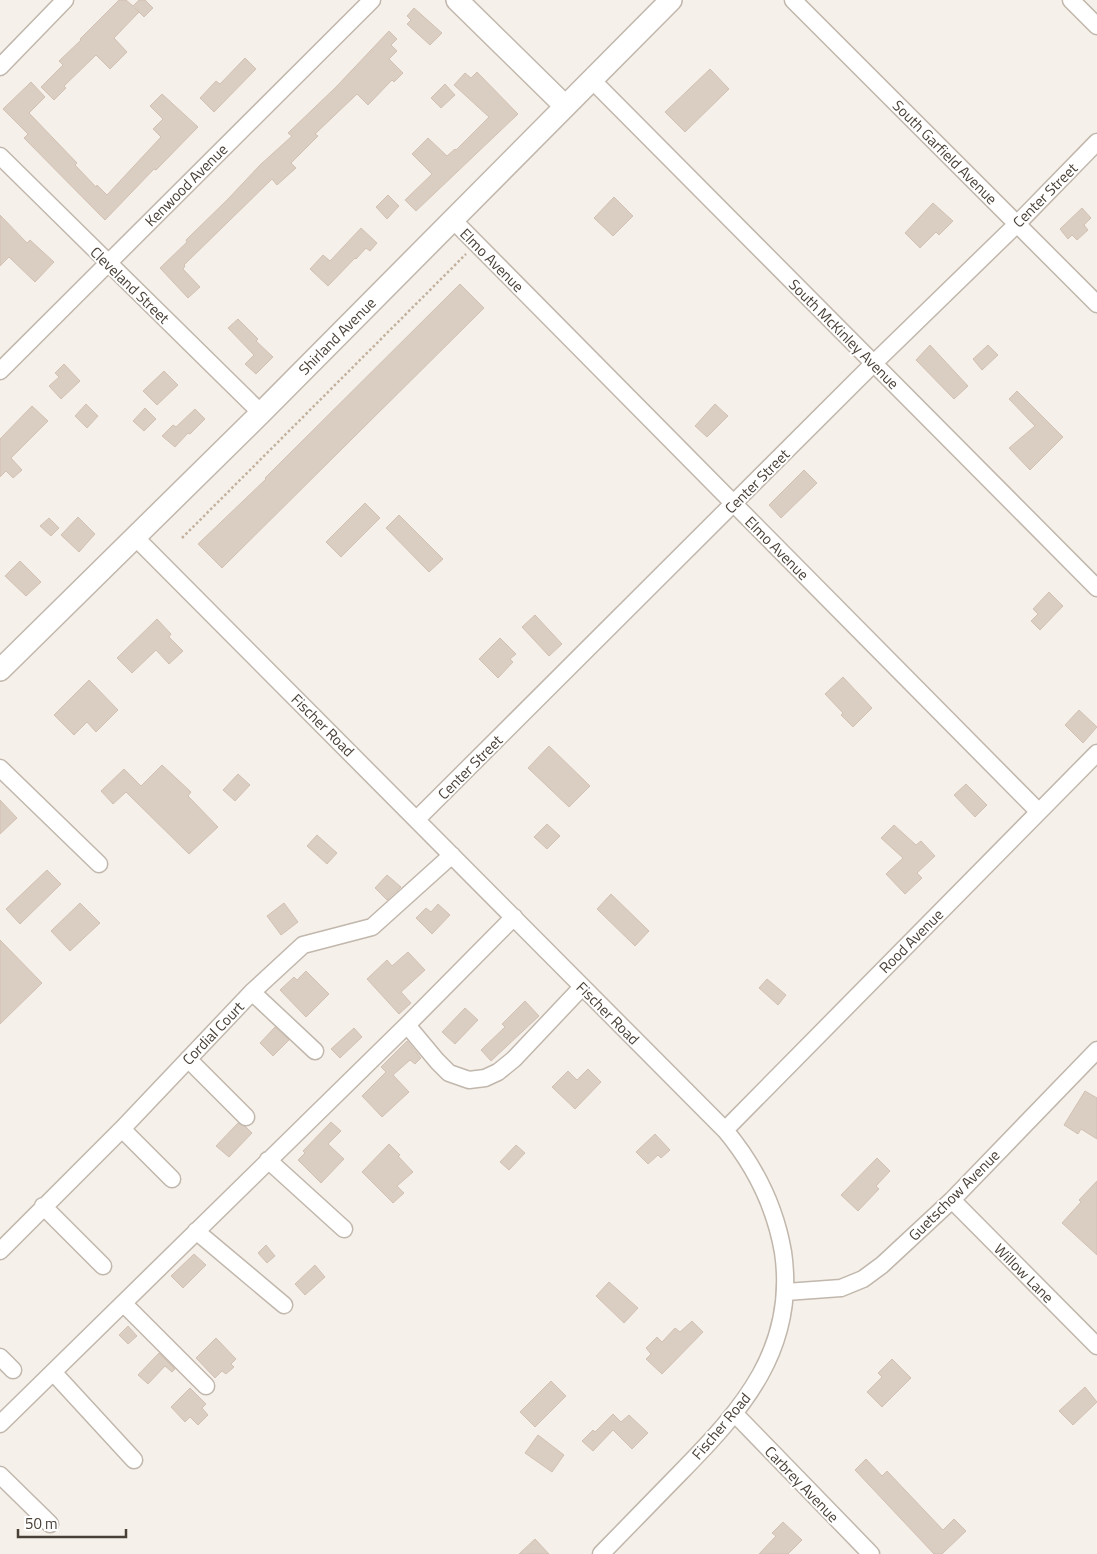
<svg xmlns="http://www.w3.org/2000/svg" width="1097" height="1554" viewBox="0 0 1097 1554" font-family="'Titillium Web',sans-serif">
<rect width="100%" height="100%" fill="#f5f0ea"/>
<path fill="#dacdc2" stroke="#d2c1b2" d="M119 0H126L133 6 139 0H145L153 8 144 17 135 8 139 12 114 38 127 52 110 69 96 55 64 86 66 88 54 100 41 87 63 65 59 61 81 40 80 39Z
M414 8 442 33 430 45 407 24 411 20 407 16Z
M389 31 397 39 391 45 397 51 389 59 403 73 394 82 392 80 368 105 357 94 315 134 318 136 291 163 296 168 277 185 272 179 184 265 185 266 183 269 200 287 188 298 160 268 187 242 186 240 228 199 260 165 292 136 288 133 336 87Z
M245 58 256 69 214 112 200 98 216 81 220 84Z
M710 69 729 89 685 132 665 112Z
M477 72 518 114 416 211 405 200 432 174 412 154 428 138 447 156 455 149 456 150 489 117 454 85 465 73 471 78Z
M31 82 45 97 29 113 77 163 75 165 96 187 97 185 107 195 161 137 153 129 163 119 150 106 162 94 198 127 156 170 154 169 105 220 24 138 28 134 3 109Z
M445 84 455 95 441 108 431 98Z
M388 195 399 206 387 219 376 207Z
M614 197 633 216 613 236 594 218Z
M933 203 953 221 939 235 936 232 920 248 905 233Z
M1082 208 1091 218 1084 225 1088 230 1077 240 1072 235 1068 239 1060 229Z
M0 215 27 243 30 240 54 262 35 282 9 257 0 266Z
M361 228 377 243 370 251 366 248 356 259 355 258 328 286 310 269 323 255 330 261Z
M460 284 484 308 222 568 198 544 266 479 265 478Z
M238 319 258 339 256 341 273 357 256 374 245 364 254 355 228 328Z
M930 345 968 386 954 399 916 360Z
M988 345 998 355 982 370 973 359Z
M64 364 80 381 61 399 49 386 59 377 55 373Z
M164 371 178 385 157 405 143 391Z
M1017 391 1063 437 1030 470 1009 448 1035 426 1009 399Z
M86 404 98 416 87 428 75 416Z
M715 404 728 416 707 437 695 426Z
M32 406 48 421 11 458 22 470 13 478 6 471 0 477V439Z
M145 408 156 419 144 431 133 421Z
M195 409 205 419 190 434 188 433 175 447 162 436 173 425 176 427Z
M804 470 817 483 781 518 769 505Z
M365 503 380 518 341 557 326 542Z
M399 515 443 559 429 572 386 528Z
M78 517 95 534 79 552 61 535Z
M49 518 59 528 51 536 40 526Z
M20 561 41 582 26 596 5 576Z
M1049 592 1063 606 1040 630 1031 621 1038 614 1033 609Z
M535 615 562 644 549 656 522 627Z
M157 619 171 634 169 637 183 651 169 664 156 650 132 673 117 658Z
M500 638 516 654 510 659 513 662 498 678 479 659Z
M843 677 872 708 853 727 841 715 843 713 825 694Z
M89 680 118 710 96 732 87 722 74 735 54 715Z
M1079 710 1097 727 1083 743 1065 725Z
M549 746 590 786 569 807 528 768Z
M162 765 191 792 188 796 218 827 189 854 126 792 113 804 101 791 124 769 141 786Z
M238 774 250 785 235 801 223 790Z
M966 784 987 805 975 817 954 795Z
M0 800 17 818 0 834Z
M547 824 560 836 547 849 534 837Z
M894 825 916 845 921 841 935 856 917 873 922 878 905 894 886 874 903 858 881 838Z
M317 835 337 853 327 864 307 846Z
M47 870 61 884 20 924 6 909Z
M387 875 401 887 387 900 375 888Z
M611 894 649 931 635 946 597 909Z
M80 903 100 923 70 951 51 931Z
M284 903 298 922 281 935 267 916Z
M438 904 450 915 432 934 416 918 426 908 431 912Z
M0 940 42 983 0 1024Z
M408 952 425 970 401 992 411 1003 399 1014 367 979 387 960 392 966Z
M306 971 329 994 306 1017 280 990 294 977 297 980Z
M767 979 786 995 778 1005 759 988Z
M525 1001 539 1016 491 1061 481 1050 505 1027 502 1024Z
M465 1008 478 1020 455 1044 442 1032Z
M275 1027 289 1040 273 1056 260 1043Z
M354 1028 362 1037 340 1058 331 1049Z
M407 1041 421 1058 415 1064 410 1060 393 1075 409 1092 382 1117 362 1096 386 1072 381 1067Z
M588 1069 601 1082 575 1109 552 1087 568 1071 577 1080Z
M1085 1091 1097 1098V1139L1081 1129 1078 1134 1064 1125Z
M331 1122 341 1131 328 1144 344 1159 321 1183 298 1160 305 1153 303 1151Z
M238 1123 246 1127 252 1133 229 1157 216 1146Z
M655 1134 670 1150 661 1158 658 1155 648 1164 636 1152Z
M389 1144 400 1155 398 1156 413 1172 397 1186 404 1193 393 1203 362 1172Z
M516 1145 525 1153 509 1170 500 1162Z
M877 1158 890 1171 876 1186 879 1189 858 1211 841 1195Z
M1097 1181V1255L1062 1223 1081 1202 1079 1200Z
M266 1245 275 1256 267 1263 258 1253Z
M194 1254 206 1265 183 1288 171 1276Z
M315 1265 325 1277 305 1295 295 1284Z
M609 1282 638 1308 624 1323 596 1296Z
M692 1321 703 1332 662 1374 646 1359 651 1354 646 1348 657 1337 662 1342 675 1328 680 1332Z
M128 1326 137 1336 128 1344 119 1335Z
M216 1338 236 1359 231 1364 234 1367 226 1374 222 1371 215 1378 196 1358Z
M159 1353 175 1369 172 1372 165 1366 148 1384 138 1375Z
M892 1359 911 1378 882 1407 867 1392 882 1377 878 1373Z
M551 1381 566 1396 535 1427 520 1412Z
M1085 1387 1097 1402 1073 1425 1059 1411Z
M190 1388 206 1404 202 1408 208 1415 198 1425 190 1417 185 1422 171 1407Z
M613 1414 621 1422 629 1415 648 1433 632 1449 613 1430 593 1451 582 1441 593 1430 595 1432Z
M538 1435 564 1455 552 1472 525 1453Z
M866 1459 882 1476 887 1471 943 1530 954 1519 966 1531 942 1554H934L855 1470Z
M783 1522 802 1540 788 1554H759L776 1536 772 1533Z
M535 1539 549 1554H519Z"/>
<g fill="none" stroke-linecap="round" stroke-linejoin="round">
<defs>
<path id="minor" d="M793 0 1097 304
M1071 0 1097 26
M0 67 65 0
M592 80 1097 588
M0 156 261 413
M452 219 1038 811
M0 371 372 0
M135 537 725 1130C755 1166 775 1206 783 1252 797 1348 743 1409 680 1473 654 1500 627 1527 601 1554
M0 768 99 864
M417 819 873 364 1017 224 1097 142
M252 992 315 1051
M407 1025 437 1061 449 1073 469 1080 485 1078 498 1072 514 1059 582 987
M188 1059 246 1117
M122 1129 172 1179
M725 1130 1097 753
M268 1160 344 1229
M952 1200 1097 1346
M43 1206 103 1266
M196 1231 284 1305
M0 1251 122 1129 252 992 303 945 372 927 452 855
M786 1292 841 1288 863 1279 882 1265 952 1200 1097 1050
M124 1304 206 1386
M0 1357 13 1370
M53 1372 134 1460
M735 1414 871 1554
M0 1424 407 1025 514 917
M0 1475 50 1524"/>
<path id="tertiary" d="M457 0 565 106
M0 670 261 413 671 0"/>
</defs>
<use href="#minor" stroke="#c1b7ac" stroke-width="19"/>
<use href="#tertiary" stroke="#c1b7ac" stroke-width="24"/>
<path stroke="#c3b19d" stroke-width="2.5" stroke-dasharray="2.5 2.5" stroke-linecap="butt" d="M182 538 466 254"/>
<use href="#minor" stroke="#fff" stroke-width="16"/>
<use href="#tertiary" stroke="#fff" stroke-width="21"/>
</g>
<g text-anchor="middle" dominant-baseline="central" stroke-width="4" stroke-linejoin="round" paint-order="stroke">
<g font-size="15" fill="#494037" stroke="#fff">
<text transform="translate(945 152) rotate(45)">South Garfield Avenue</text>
<text transform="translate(186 185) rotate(-45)">Kenwood Avenue</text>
<text transform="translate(1045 195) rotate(-45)">Center Street</text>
<text transform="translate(492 260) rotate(45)">Elmo Avenue</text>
<text transform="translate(130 285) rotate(44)">Cleveland Street</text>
<text transform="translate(844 334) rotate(45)">South McKinley Avenue</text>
<text transform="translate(337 336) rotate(-45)">Shirland Avenue</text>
<text transform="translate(757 481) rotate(-45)">Center Street</text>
<text transform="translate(777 548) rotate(45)">Elmo Avenue</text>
<text transform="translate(323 725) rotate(45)">Fischer Road</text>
<text transform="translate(470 767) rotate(-45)">Center Street</text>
<text transform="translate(911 941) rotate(-45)">Rood Avenue</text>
<text transform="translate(608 1013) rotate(45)">Fischer Road</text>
<text transform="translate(213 1033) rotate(-46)">Cordial Court</text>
<text transform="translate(954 1195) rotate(-45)">Guetschow Avenue</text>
<text transform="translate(1024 1273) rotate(45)">Willow Lane</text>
<text transform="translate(721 1426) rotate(-50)">Fischer Road</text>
<text transform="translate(802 1484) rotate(46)">Carbrey Avenue</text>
</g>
</g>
<path d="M18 1529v8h108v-8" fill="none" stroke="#494037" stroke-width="2.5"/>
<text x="25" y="1529" font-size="15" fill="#494037" stroke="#ffffff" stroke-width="4" paint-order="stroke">50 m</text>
</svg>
